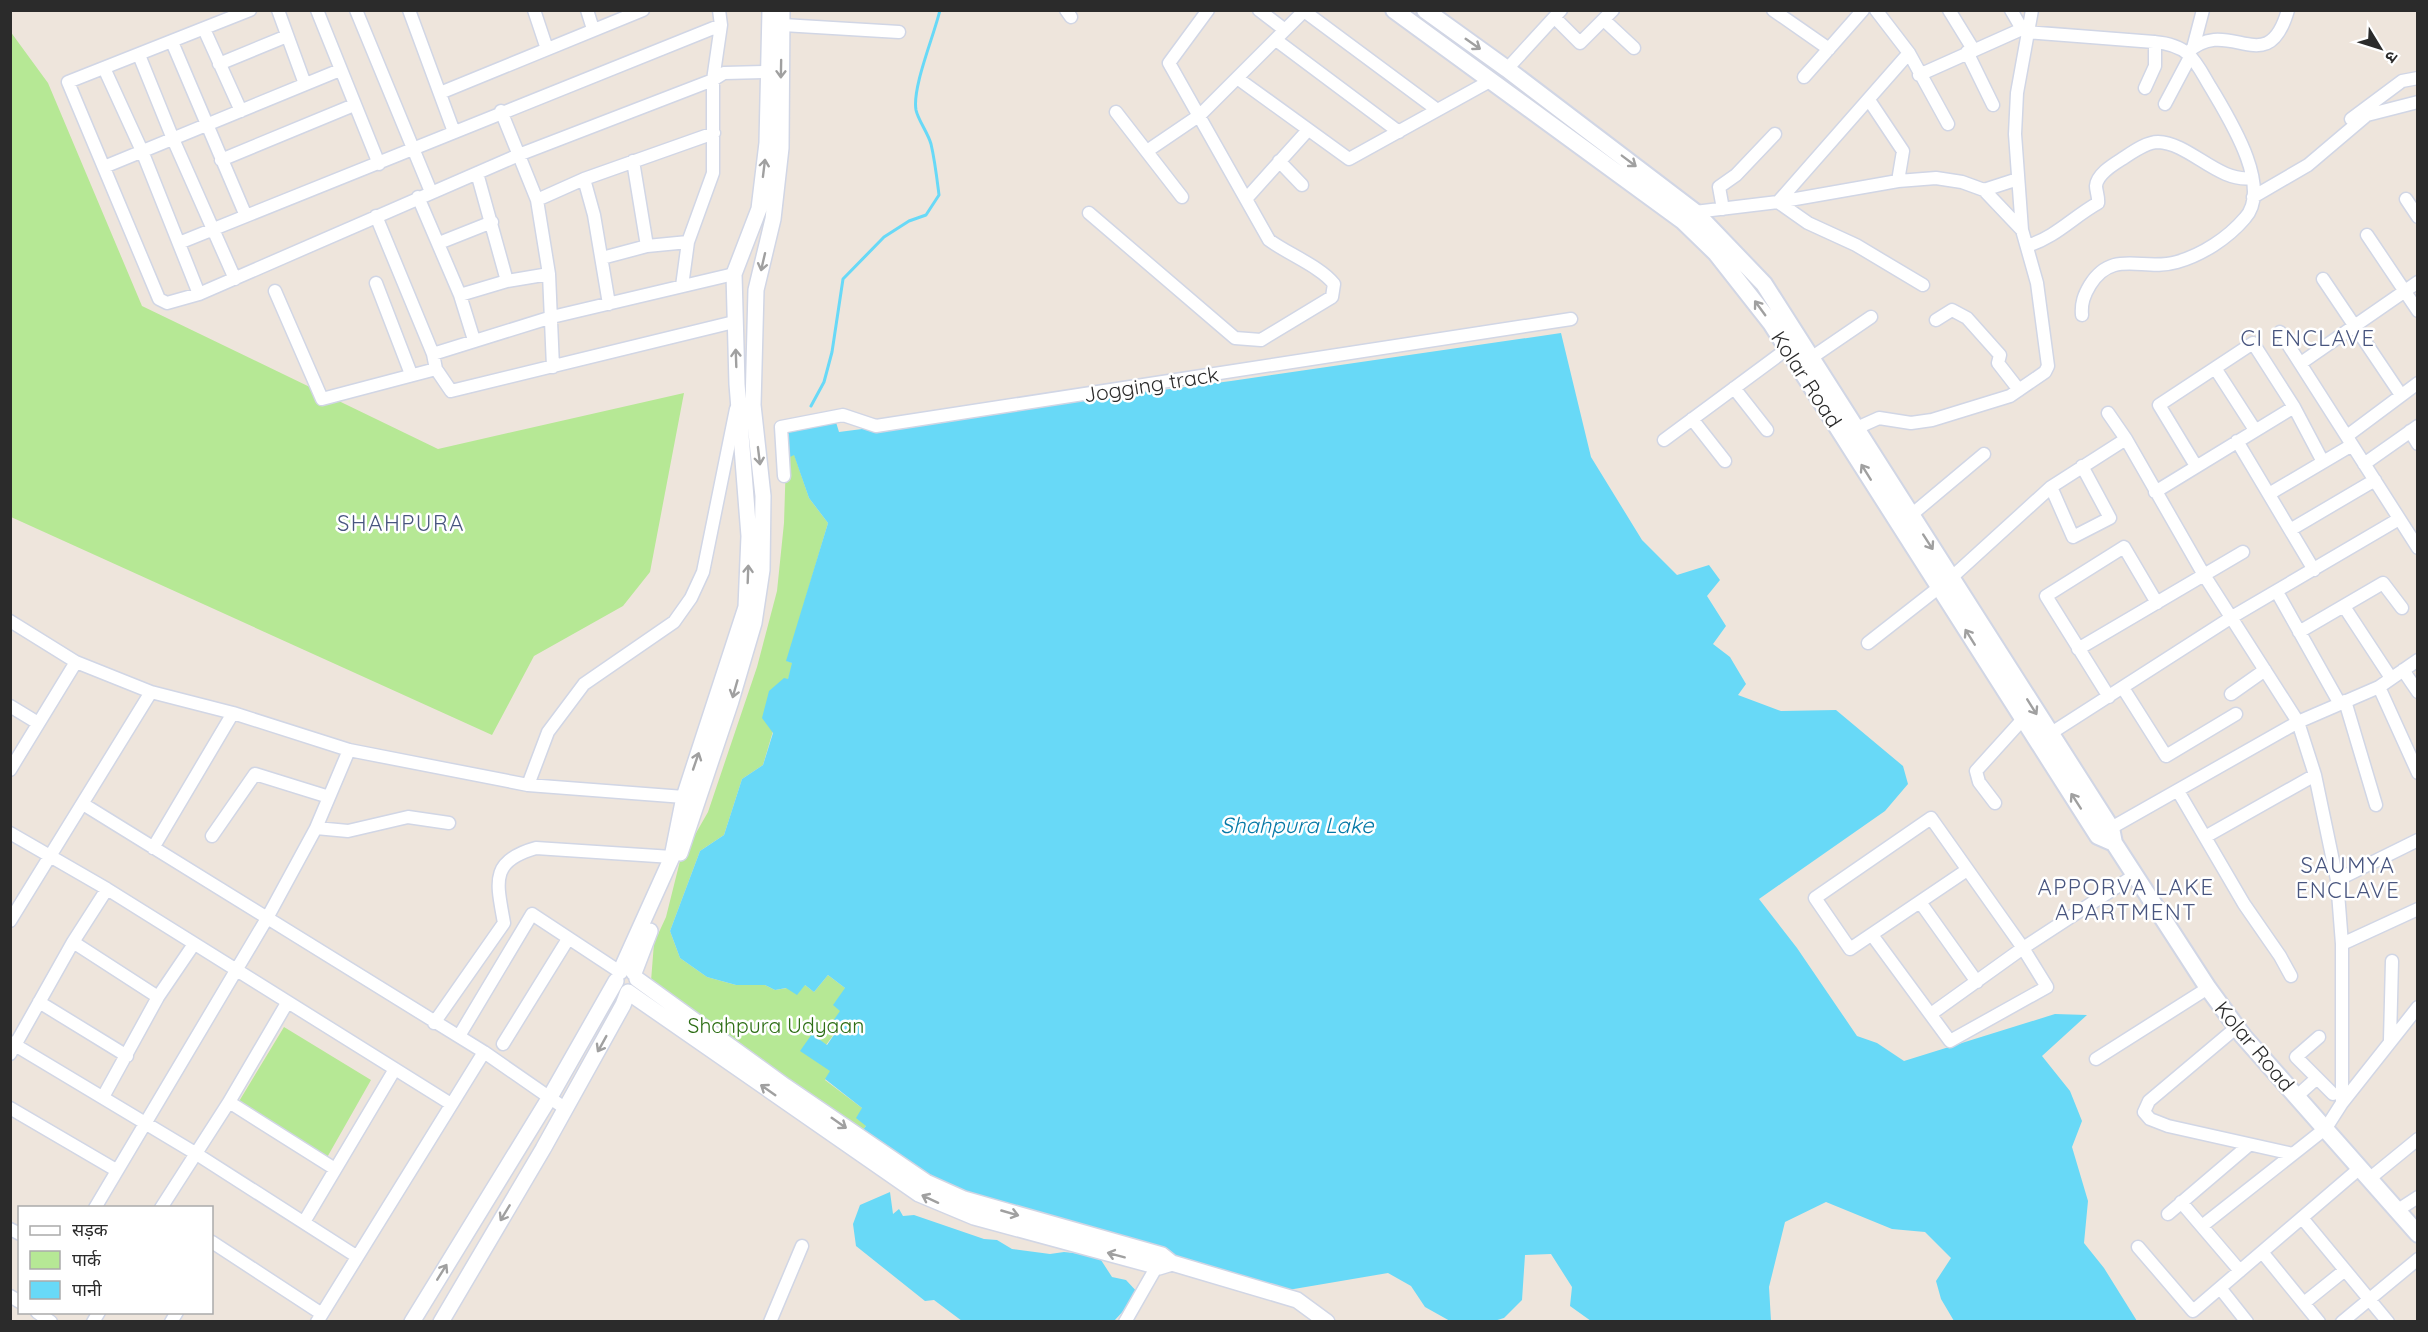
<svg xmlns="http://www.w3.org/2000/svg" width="2428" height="1332" viewBox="0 0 2428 1332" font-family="Quicksand,'Noto Sans Devanagari',sans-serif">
<rect width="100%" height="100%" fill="#eee5dc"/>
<path fill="#b6e895" d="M10 31 48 83 142 306 438 449 684 393 650 572 623 606 534 656 492 735 11 517Z
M794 454 809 498 828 523 787 661 793 663 763 765 742 779 724 835 700 851 670 931 680 958 707 977 736 985H765L775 990 805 985 814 992 828 975 845 988 840 1026 826 1045 812 1034 831 1071 825 1080 862 1108 866 1126 861 1132 736 1040 651 981 654 943 666 917 680 861 708 812 757 667 777 591 784 523 786 459Z
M284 1027 371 1080 325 1161 238 1103Z"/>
<path fill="#68d9f7" d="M1561 333 1591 457 1642 540 1677 575 1709 565 1720 580 1707 596 1726 626 1713 644 1730 657 1746 684 1738 695 1781 711 1836 710 1903 766 1908 784 1885 811 1759 899 1797 948 1857 1036 1877 1043 1904 1061 2055 1014 2087 1015 2042 1056 2070 1091 2082 1121 2072 1147 2088 1201 2084 1243 2104 1268 2137 1321H1954L1941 1299 1936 1281 1951 1258 1925 1232 1892 1229 1826 1202 1785 1222 1769 1287 1771 1321H1591L1570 1306 1572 1287 1551 1254 1525 1255 1522 1300 1504 1318 1494 1321H1450L1425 1307 1411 1286 1388 1273 1288 1290 946 1186 861 1132 866 1126 856 1118 862 1108 825 1079 830 1071 800 1051 812 1034 827 1045 840 1026 833 1021 840 1011 833 1005 845 988 828 975 814 992 805 985 797 995 786 988 775 990 765 985H736L707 977 680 958 670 931 700 851 724 835 742 779 763 765 773 733 762 718 769 691 784 678 788 679 792 663 786 661 828 523 809 498 794 455 786 459 785 430 835 419 839 432 1231 381Z
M890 1192 893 1214 899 1209 903 1216 914 1215 984 1239 997 1240 1012 1249 1050 1254 1064 1252 1083 1254 1101 1260 1112 1277 1126 1280 1139 1294 1114 1321H962L934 1300 925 1301 856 1246 853 1224 860 1205Z"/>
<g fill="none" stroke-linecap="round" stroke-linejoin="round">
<path stroke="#68d9f7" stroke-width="3" d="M811 406 824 382 832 352 843 279 884 237 909 221 926 215 939 195C937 179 935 161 931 144 928 133 918 120 916 110 912 87 934 36 940 10"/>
<defs>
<path id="minor" d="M250 10 68 82 159 299 167 303 199 294 521 154 713 80 724 73 769 72
M278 10 305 84
M317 10 379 164
M356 10 431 192
M409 10 454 132
M534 10 547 49
M587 10 593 29
M1066 10 1071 17
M1259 10 1285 30
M1773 10 1829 49
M1876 10 1909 53 1948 124
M1949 10 1973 49
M2011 10 2022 29 2027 32C2069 35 2112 39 2154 42 2166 43 2179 46 2188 54 2198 63 2204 77 2211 88 2228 117 2273 187 2245 218 2228 238 2202 255 2177 262 2143 272 2113 248 2090 285 2084 295 2081 303 2082 315
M1304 11 1436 109
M1555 18 1580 43 1613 10
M1604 20 1634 48
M783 25 899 32
M204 29 241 111
M1276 40 1399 132
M172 42 246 216
M2193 48 2203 10
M1967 52 1993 105
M1909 53 1778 202 1808 223 1856 245 1923 285
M2187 53C2229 13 2267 83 2288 10
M139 55 173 139 235 279
M219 64 287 36
M104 68 142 151 199 294
M1507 69 1561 10
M1919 75 2022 29
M1804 77 1863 10
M1237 78 1349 159 1490 81
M2145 88 2155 66V42
M440 93 643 10
M1869 100 1903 151 1898 181
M2165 104 2190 57
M501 111 537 200 549 274 553 367
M1116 112 1182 197
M2351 119 2402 81 2418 78
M1147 151 1200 115 1305 10
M221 160 354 105
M633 161 647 246
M1279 161 1302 185
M104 167 340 70
M477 173 507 281
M584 179 594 215 609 304
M1984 190 2022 230
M418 197 460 295 474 340
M2253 197 2308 165 2367 115 2418 102
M1246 199 1308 130
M2406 199 2418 217
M537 200 584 179 714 133
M1723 209 1719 187 1736 175 1775 134
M1695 212 1778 202 1898 181 1936 178 1962 182 1984 190 2018 179
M1089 213 1235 338 1261 340 1332 297 1334 284C1321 267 1288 254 1269 240L1169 63 1208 10
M376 216 433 354 436 369 451 391 734 322
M2367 235 2418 311
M179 243 721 25
M439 243 492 222
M2027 246C2056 237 2073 217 2098 203 2099 198 2096 191 2096 186 2097 173 2116 163 2125 157 2134 151 2147 142 2158 142 2190 143 2218 183 2252 178
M602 258 647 246 688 242
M2323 279 2401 395
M376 283 411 374
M682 286 688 242 713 173V80L721 25 719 10
M275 291 322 399 436 369
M460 295 507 281 549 274
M1936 320 1952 310 1967 318 2000 355 1998 363 2019 390
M2280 332 2418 548
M433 354 552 317 734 274
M1811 358 1871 317
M2301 363 2418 282
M2215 368 2255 430
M1734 388 1767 430
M2108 413 2126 439 2204 575 2298 722 2315 775 2337 880 2342 944V1103L2326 1128 2202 1226
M1692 419 1725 461
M1850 431 1879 418 1911 423 1932 420 2010 396 2045 372 2048 366 2037 283 2022 230 2015 134 2017 93 2032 10
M2410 431 2418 444
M2347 436 2418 383
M1664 440 1787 349
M2237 441 2314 570
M2364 464 2418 426
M2196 466 2159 405 2253 343 2294 407 2323 462
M784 476 781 427 843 415 876 426 1571 319
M2051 487 2073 537 2110 518 2082 466
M2155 492 2294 407
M2269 494 2352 445
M1910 516 1984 454
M2290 530 2375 480
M2277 592 2340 704
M2345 608 2391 678
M10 621 76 662 151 692 233 713 349 750 528 785 684 797
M2299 632 2383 583 2402 608
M1868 643 1951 578 2051 487 2126 439
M2078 649 2243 552
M2403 670 2418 692
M2379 687 2418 773
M2123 688 2166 756 2236 714
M2231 694 2265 670
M2109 697 2046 596 2124 547 2157 603
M2345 701 2376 805
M10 706 38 723
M2045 737 2232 617 2399 519
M10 770 76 662
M528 785 548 732 584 684 674 622 691 598 703 572 736 409
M2178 791 2244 904 2280 956 2291 976
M1995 803 1979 782 1976 771 2023 719
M83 804 484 1052 566 1109
M316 828 348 831 408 817 449 823
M2104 832 2298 722 2379 687 2418 660
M10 833 107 889 451 1104
M212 836 255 774 329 797
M2205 837 2315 775
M153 848 233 713
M2337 880 2418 840
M1920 902 1977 982
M10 921 151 692
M1872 935 1950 1041 2047 987 2023 948 1931 818 1815 898 1850 949 1967 870
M73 942 158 997
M2342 944 2418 909
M39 1002 127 1056
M1931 1014 2023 948 2135 875
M434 1023 504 923C497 883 489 861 536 848L672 857
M2237 1027 2149 1101 2144 1112 2150 1119 2168 1126 2293 1154
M459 1036 532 914 620 972
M2390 1040 2392 961
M10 1042 195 1153 356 1256
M503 1044 568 939
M10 1054 73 942 107 889
M2096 1059 2208 988
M2317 1078 2296 1057 2319 1037
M2297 1096 2317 1078 2333 1094
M103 1097 158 997 194 944
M229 1102 335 1169
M2342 1103 2418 1007
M10 1108 116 1170
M2369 1179 2418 1139
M2181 1202 2240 1271
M95 1208 266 920 316 828 349 750
M161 1208 229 1102 287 1003
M2398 1210 2418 1197
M2168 1214 2249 1145
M2302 1218 2388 1322
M304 1222 395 1069
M10 1229 20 1234
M212 1242 322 1314
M2138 1247 2193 1311 2360 1168
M2262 1252 2319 1322
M2220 1288 2247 1322
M10 1296 20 1302
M2304 1303 2345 1270
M37 1312 51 1322
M93 1322 99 1312
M171 1322 177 1312
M317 1322 484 1052
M770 1322 802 1246
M1125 1322 1161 1259
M2342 1322 2418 1259"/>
<path id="tertiary" d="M680 853 731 701 754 623 762 570 763 496 753 405 756 290 773 219 781 148 782 10
M620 972 672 857 684 797 746 607 749 536 737 384 734 274 759 209 767 143 770 10
M634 973 650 931
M637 979 785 1086 926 1182 964 1199 1162 1255 1172 1263 1297 1300 1327 1322
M412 1322 550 1097 616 981
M441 1322 543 1149 623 1005 628 992 919 1194 974 1217 1159 1267 1172 1263"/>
<path id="secondary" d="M1394 10 1683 221 1716 253 1771 323 2098 836 2114 843
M1425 10 1507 69 1695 212 1764 284 2111 828 2114 843 2208 988 2243 1036 2418 1234"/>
</defs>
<use href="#minor" stroke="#d1d6e5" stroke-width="15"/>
<use href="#tertiary" stroke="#d1d6e5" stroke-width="18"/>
<use href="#secondary" stroke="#d1d6e5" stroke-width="20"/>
<use href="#minor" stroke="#fff" stroke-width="12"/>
<use href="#tertiary" stroke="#fff" stroke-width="15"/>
<use href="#secondary" stroke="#fff" stroke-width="16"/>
</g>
<defs><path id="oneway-shaft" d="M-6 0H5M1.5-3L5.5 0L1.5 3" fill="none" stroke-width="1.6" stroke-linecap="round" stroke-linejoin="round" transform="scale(1.5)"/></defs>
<g stroke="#a0a0a0">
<use href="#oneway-shaft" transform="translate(1473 44) rotate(35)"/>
<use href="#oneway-shaft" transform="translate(781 69) rotate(91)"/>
<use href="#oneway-shaft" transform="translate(1629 161) rotate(37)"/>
<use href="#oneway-shaft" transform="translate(764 168) rotate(-83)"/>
<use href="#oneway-shaft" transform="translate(763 262) rotate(103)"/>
<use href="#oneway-shaft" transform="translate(1760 308) rotate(-126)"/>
<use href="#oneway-shaft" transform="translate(736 358) rotate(-92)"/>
<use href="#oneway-shaft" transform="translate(759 456) rotate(83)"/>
<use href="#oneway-shaft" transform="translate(1866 472) rotate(-122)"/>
<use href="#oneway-shaft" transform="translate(1928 542) rotate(57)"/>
<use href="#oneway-shaft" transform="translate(748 574) rotate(-88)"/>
<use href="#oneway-shaft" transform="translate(1970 637) rotate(-122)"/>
<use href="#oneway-shaft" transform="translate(735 689) rotate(106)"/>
<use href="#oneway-shaft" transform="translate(2032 707) rotate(58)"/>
<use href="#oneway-shaft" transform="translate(696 761) rotate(-71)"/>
<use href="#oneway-shaft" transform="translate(2076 801) rotate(-123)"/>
<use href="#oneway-shaft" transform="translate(602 1044) rotate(119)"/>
<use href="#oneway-shaft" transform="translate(768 1090) rotate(-145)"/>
<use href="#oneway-shaft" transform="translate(839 1123) rotate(35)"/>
<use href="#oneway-shaft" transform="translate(930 1199) rotate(-155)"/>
<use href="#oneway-shaft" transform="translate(505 1213) rotate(121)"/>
<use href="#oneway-shaft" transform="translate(1010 1213) rotate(16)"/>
<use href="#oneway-shaft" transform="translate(1116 1255) rotate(-165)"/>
<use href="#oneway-shaft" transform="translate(442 1272) rotate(-58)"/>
</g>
<g text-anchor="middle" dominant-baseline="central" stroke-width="5" stroke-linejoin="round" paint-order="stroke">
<g font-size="21" fill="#2b2b2b" stroke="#fff">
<text transform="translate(1807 379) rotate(57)">Kolar Road</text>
<text transform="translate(1151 384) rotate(-9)">Jogging track</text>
<text transform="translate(2255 1046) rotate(50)">Kolar Road</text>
</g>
<g font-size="21" fill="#2d6e15" stroke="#fff">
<text x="776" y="1025">Shahpura Udyaan</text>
</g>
<g font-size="22" letter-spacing="1.5" fill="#48557f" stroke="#fff">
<text x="2308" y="338">CI ENCLAVE</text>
<text x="401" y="523">SHAHPURA</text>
<text x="2348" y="865">SAUMYA<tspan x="2348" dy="25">ENCLAVE</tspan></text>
<text x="2126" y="887">APPORVA LAKE<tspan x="2126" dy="25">APARTMENT</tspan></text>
</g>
<g font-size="22" font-style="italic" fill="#0478a6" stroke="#fff">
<text x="1297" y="825">Shahpura Lake</text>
</g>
</g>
<rect width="2428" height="1332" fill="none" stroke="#2b2b2b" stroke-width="24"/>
<rect x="18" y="1206" width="195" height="108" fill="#ffffff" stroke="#aaaaaa" stroke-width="1.5"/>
<rect x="30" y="1226" width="30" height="9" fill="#ffffff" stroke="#aaaaaa" stroke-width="1.5"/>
<text x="72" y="1236" font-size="18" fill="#2b2b2b">सड़क</text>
<rect x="30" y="1251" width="30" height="18" fill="#b6e895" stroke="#aaaaaa" stroke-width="1.5"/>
<text x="72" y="1266" font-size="18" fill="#2b2b2b">पार्क</text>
<rect x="30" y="1281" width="30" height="18" fill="#68d9f7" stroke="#aaaaaa" stroke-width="1.5"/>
<text x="72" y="1296" font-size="18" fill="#2b2b2b">पानी</text>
<g transform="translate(2380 48) rotate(128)" stroke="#ffffff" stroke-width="4.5" paint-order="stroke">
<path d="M0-4.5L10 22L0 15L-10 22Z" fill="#2b2b2b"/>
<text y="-9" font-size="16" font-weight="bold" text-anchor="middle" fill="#2b2b2b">उ</text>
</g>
</svg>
